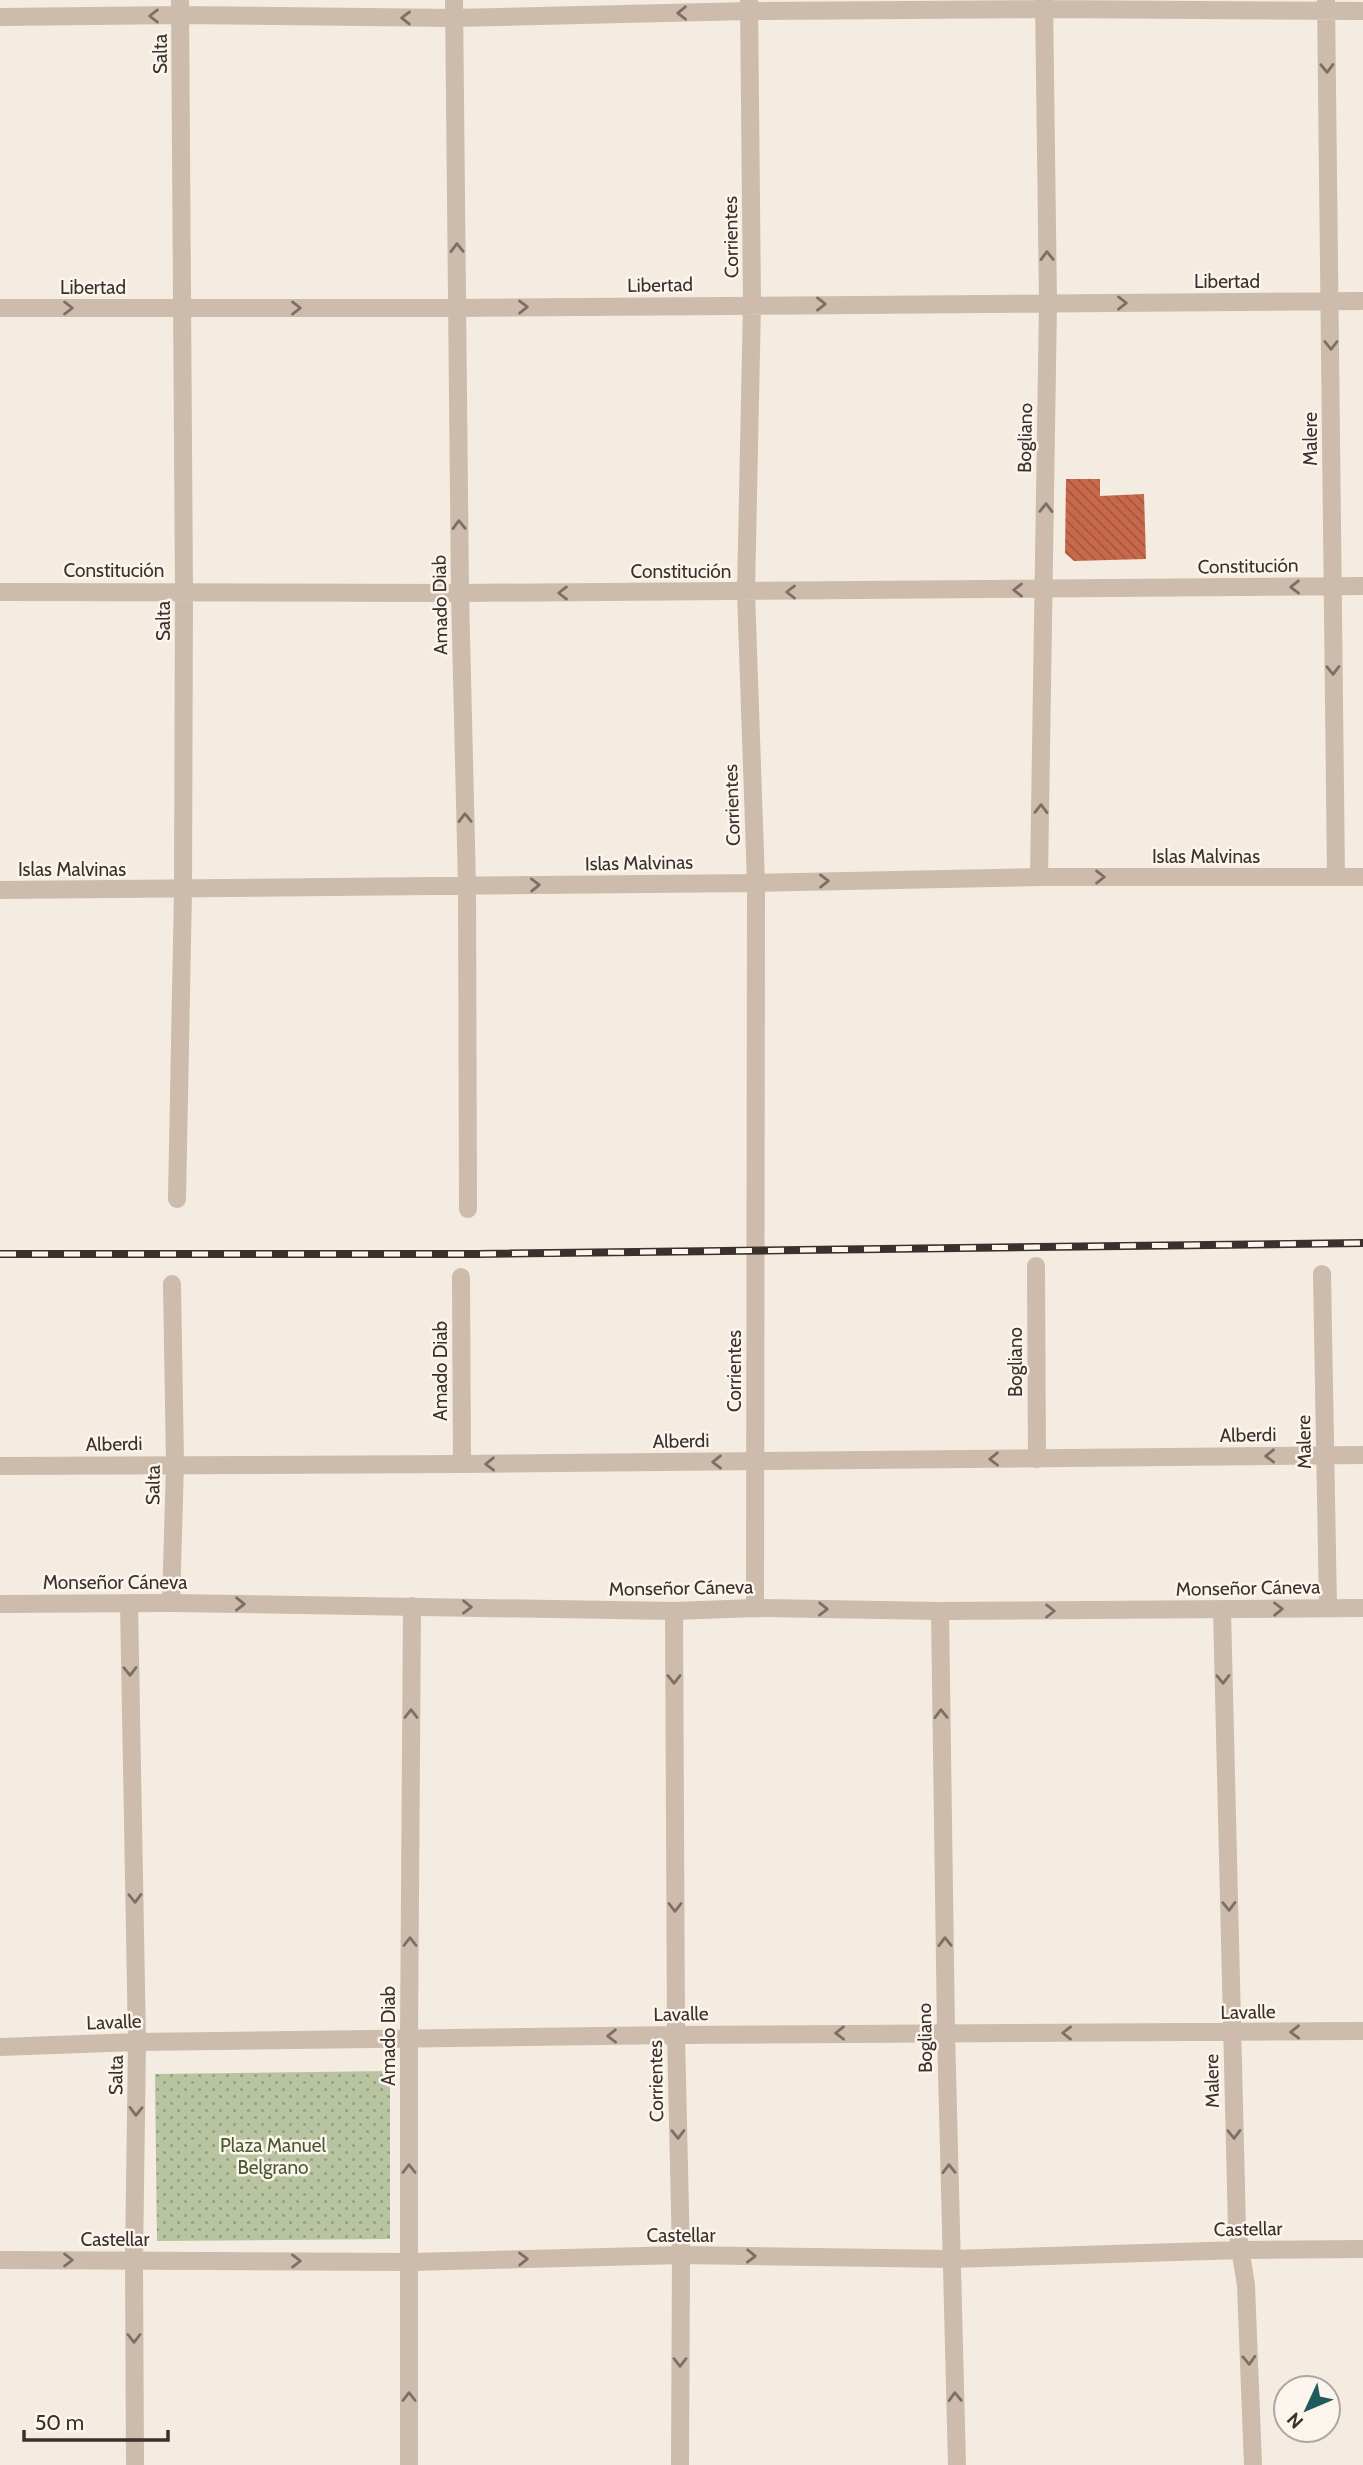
<svg xmlns="http://www.w3.org/2000/svg" width="1363" height="2465" viewBox="0 0 1363 2465" font-family="Cabin,sans-serif">
<defs>
<pattern id="park-dots" width="8" height="8" patternUnits="userSpaceOnUse" patternTransform="scale(1.75)"><rect width="8" height="8" fill="#b8c4a0"/><path d="M2 2h.1M6 6h.1" fill="none" stroke="#97a083" stroke-width="1.8" stroke-linecap="round"/></pattern>
<pattern id="building-back-hatch" width="6" height="6" patternUnits="userSpaceOnUse" patternTransform="scale(1.75)"><rect width="6" height="6" fill="#c8694b"/><path d="M-1 5l2 2M0 0l6 6M5-1l2 2" fill="none" stroke="#a4573f"/></pattern>
</defs>
<rect width="100%" height="100%" fill="#f4ebe1"/>
<path fill="url(#park-dots)" d="M390 2071V2239L157 2241 155 2074Z"/>
<path fill="url(#building-back-hatch)" d="M1066 479H1100V496L1144 494 1146 559 1074 561 1065 553Z"/>
<g fill="none" stroke-linecap="round" stroke-linejoin="round">
<path stroke="#cdbbac" stroke-width="18" d="M454 0 460 593 467 886 468 1209
M749 0 752 304 746 592 756 883 755 1608
M1326 0 1336 877
M0 17 181 15 454 18 750 11 1044 9 1363 11
M0 308H457L1363 301
M0 592 460 593 1363 586
M1039 877 1048 303 1044 0
M0 890 756 883 1039 877H1363
M177 1199 183 890 184 591 180 0
M1036 1266 1037 1459
M1322 1274 1328 1608
M461 1277 462 1464
M129 1603 137 2042 134 2260 135 2465
M171 1603 175 1464 172 1284
M1222 1610 1237 2229 1246 2285 1253 2465
M674 1611 676 2035 681 2255 680 2465
M940 1611 946 2032 957 2465
M0 2047 137 2042 676 2035 1363 2031
M0 2260 409 2262 681 2255 951 2259 1241 2250 1363 2249
M409 2465V2039L412 1606"/>
<path stroke="#cdbbac" stroke-width="18" d="M0 1466 462 1464 1363 1455
M0 1604 171 1603 674 1611 755 1608 940 1611 1363 1608"/>
<defs>
<path id="rail" d="M0 1254H477L1363 1243"/>
</defs>
<use href="#rail" stroke="#3b302b" stroke-width="8"/>
<use href="#rail" stroke="#fbf5ee" stroke-width="5" stroke-dasharray="16" stroke-linecap="butt"/>
</g>
<defs><path id="oneway-chevron" d="M-2-3.5L2.5 0L-2 3.5" fill="none" stroke-width="1.6" stroke-linecap="round" stroke-linejoin="round" transform="scale(1.75)"/></defs>
<g stroke="#7d6f65">
<use href="#oneway-chevron" transform="translate(682 13) rotate(179)"/>
<use href="#oneway-chevron" transform="translate(154 16) rotate(180)"/>
<use href="#oneway-chevron" transform="translate(406 18) rotate(-179)"/>
<use href="#oneway-chevron" transform="translate(1327 68) rotate(89)"/>
<use href="#oneway-chevron" transform="translate(457 248) rotate(-91)"/>
<use href="#oneway-chevron" transform="translate(1047 256) rotate(-91)"/>
<use href="#oneway-chevron" transform="translate(1122 303)"/>
<use href="#oneway-chevron" transform="translate(821 304)"/>
<use href="#oneway-chevron" transform="translate(523 307) rotate(-1)"/>
<use href="#oneway-chevron" transform="translate(68 308)"/>
<use href="#oneway-chevron" transform="translate(296 308)"/>
<use href="#oneway-chevron" transform="translate(1331 345) rotate(90)"/>
<use href="#oneway-chevron" transform="translate(1046 508) rotate(-89)"/>
<use href="#oneway-chevron" transform="translate(459 525) rotate(-91)"/>
<use href="#oneway-chevron" transform="translate(1295 587) rotate(179)"/>
<use href="#oneway-chevron" transform="translate(1018 590) rotate(180)"/>
<use href="#oneway-chevron" transform="translate(791 592) rotate(180)"/>
<use href="#oneway-chevron" transform="translate(563 593) rotate(180)"/>
<use href="#oneway-chevron" transform="translate(1333 670) rotate(89)"/>
<use href="#oneway-chevron" transform="translate(1041 809) rotate(-89)"/>
<use href="#oneway-chevron" transform="translate(465 818) rotate(-91)"/>
<use href="#oneway-chevron" transform="translate(1100 877)"/>
<use href="#oneway-chevron" transform="translate(824 881) rotate(-1)"/>
<use href="#oneway-chevron" transform="translate(535 885) rotate(-1)"/>
<use href="#oneway-chevron" transform="translate(1270 1456) rotate(179)"/>
<use href="#oneway-chevron" transform="translate(994 1459) rotate(179)"/>
<use href="#oneway-chevron" transform="translate(717 1462) rotate(179)"/>
<use href="#oneway-chevron" transform="translate(490 1464) rotate(179)"/>
<use href="#oneway-chevron" transform="translate(240 1604) rotate(1)"/>
<use href="#oneway-chevron" transform="translate(467 1607) rotate(1)"/>
<use href="#oneway-chevron" transform="translate(823 1609) rotate(1)"/>
<use href="#oneway-chevron" transform="translate(1278 1609) rotate(-1)"/>
<use href="#oneway-chevron" transform="translate(1050 1611)"/>
<use href="#oneway-chevron" transform="translate(130 1671) rotate(89)"/>
<use href="#oneway-chevron" transform="translate(674 1679) rotate(90)"/>
<use href="#oneway-chevron" transform="translate(1223 1679) rotate(89)"/>
<use href="#oneway-chevron" transform="translate(411 1714) rotate(-90)"/>
<use href="#oneway-chevron" transform="translate(941 1714) rotate(-91)"/>
<use href="#oneway-chevron" transform="translate(135 1898) rotate(89)"/>
<use href="#oneway-chevron" transform="translate(1229 1906) rotate(89)"/>
<use href="#oneway-chevron" transform="translate(675 1907) rotate(90)"/>
<use href="#oneway-chevron" transform="translate(410 1942) rotate(-90)"/>
<use href="#oneway-chevron" transform="translate(945 1942) rotate(-91)"/>
<use href="#oneway-chevron" transform="translate(1295 2032) rotate(179)"/>
<use href="#oneway-chevron" transform="translate(840 2033) rotate(179)"/>
<use href="#oneway-chevron" transform="translate(1067 2033) rotate(-180)"/>
<use href="#oneway-chevron" transform="translate(612 2036) rotate(179)"/>
<use href="#oneway-chevron" transform="translate(136 2111) rotate(91)"/>
<use href="#oneway-chevron" transform="translate(678 2134) rotate(89)"/>
<use href="#oneway-chevron" transform="translate(1234 2134) rotate(89)"/>
<use href="#oneway-chevron" transform="translate(409 2169) rotate(-90)"/>
<use href="#oneway-chevron" transform="translate(949 2169) rotate(-91)"/>
<use href="#oneway-chevron" transform="translate(751 2256) rotate(1)"/>
<use href="#oneway-chevron" transform="translate(523 2259) rotate(-1)"/>
<use href="#oneway-chevron" transform="translate(68 2260)"/>
<use href="#oneway-chevron" transform="translate(296 2261)"/>
<use href="#oneway-chevron" transform="translate(134 2338) rotate(90)"/>
<use href="#oneway-chevron" transform="translate(1249 2360) rotate(88)"/>
<use href="#oneway-chevron" transform="translate(680 2362) rotate(90)"/>
<use href="#oneway-chevron" transform="translate(409 2397) rotate(-90)"/>
<use href="#oneway-chevron" transform="translate(955 2397) rotate(-92)"/>
</g>
<g text-anchor="middle" dominant-baseline="central" stroke-width="5" stroke-linejoin="round" paint-order="stroke">
<g font-size="19" fill="#3b302b" stroke="#fbf5ee">
<text transform="translate(160 54) rotate(-90)">Salta</text>
<text transform="translate(731 237) rotate(-91)">Corrientes</text>
<text x="1227" y="281">Libertad</text>
<text transform="translate(660 285) rotate(-1)">Libertad</text>
<text x="93" y="287">Libertad</text>
<text transform="translate(1025 438) rotate(-89)">Bogliano</text>
<text transform="translate(1310 439) rotate(-90)">Malere</text>
<text transform="translate(1248 566) rotate(-1)">Constitución</text>
<text x="114" y="570">Constitución</text>
<text x="681" y="571">Constitución</text>
<text transform="translate(440 605) rotate(-91)">Amado Diab</text>
<text transform="translate(163 621) rotate(-90)">Salta</text>
<text transform="translate(732 805) rotate(-92)">Corrientes</text>
<text x="1206" y="856">Islas Malvinas</text>
<text transform="translate(639 863) rotate(-1)">Islas Malvinas</text>
<text x="72" y="869">Islas Malvinas</text>
<text transform="translate(1015 1362) rotate(-90)">Bogliano</text>
<text transform="translate(440 1371) rotate(-90)">Amado Diab</text>
<text transform="translate(734 1371) rotate(-90)">Corrientes</text>
<text transform="translate(1248 1435) rotate(-1)">Alberdi</text>
<text transform="translate(681 1441) rotate(-1)">Alberdi</text>
<text transform="translate(1304 1442) rotate(-91)">Malere</text>
<text transform="translate(114 1444) rotate(-1)">Alberdi</text>
<text transform="translate(153 1485) rotate(-89)">Salta</text>
<text x="115" y="1582">Monseñor Cáneva</text>
<text transform="translate(681 1588) rotate(-1)">Monseñor Cáneva</text>
<text transform="translate(1248 1588) rotate(-1)">Monseñor Cáneva</text>
<text transform="translate(1248 2012) rotate(-1)">Lavalle</text>
<text transform="translate(681 2014) rotate(-1)">Lavalle</text>
<text transform="translate(114 2022) rotate(-2)">Lavalle</text>
<text transform="translate(388 2036) rotate(-90)">Amado Diab</text>
<text transform="translate(925 2038) rotate(-91)">Bogliano</text>
<text transform="translate(116 2075) rotate(-89)">Salta</text>
<text transform="translate(656 2081) rotate(-91)">Corrientes</text>
<text transform="translate(1212 2081) rotate(-91)">Malere</text>
<text transform="translate(1248 2229) rotate(-1)">Castellar</text>
<text x="681" y="2235">Castellar</text>
<text x="115" y="2239">Castellar</text>
</g>
<g font-size="19" fill="#4a5a2e" stroke="#fbf5ee">
<text x="273" y="2145">Plaza Manuel<tspan x="273" dy="22">Belgrano</tspan></text>
</g>
</g>
<g transform="translate(1307 2409) rotate(226)"><circle r="33" fill="#fbf5ee" stroke="#aea6a0" stroke-width="2"/>
<path d="M0-5L12 26L0 18L-12 26Z" fill="#1f5a5e"/>
<text y="-10" font-size="19" font-weight="bold" text-anchor="middle" fill="#3b302b">N</text>
</g>
<path d="M24 2430v10h144v-10" fill="none" stroke="#3b302b" stroke-width="3.5"/>
<text x="35" y="2430" font-size="21" fill="#3b302b" stroke="#fbf5ee" stroke-width="5" paint-order="stroke">50 m</text>
</svg>
